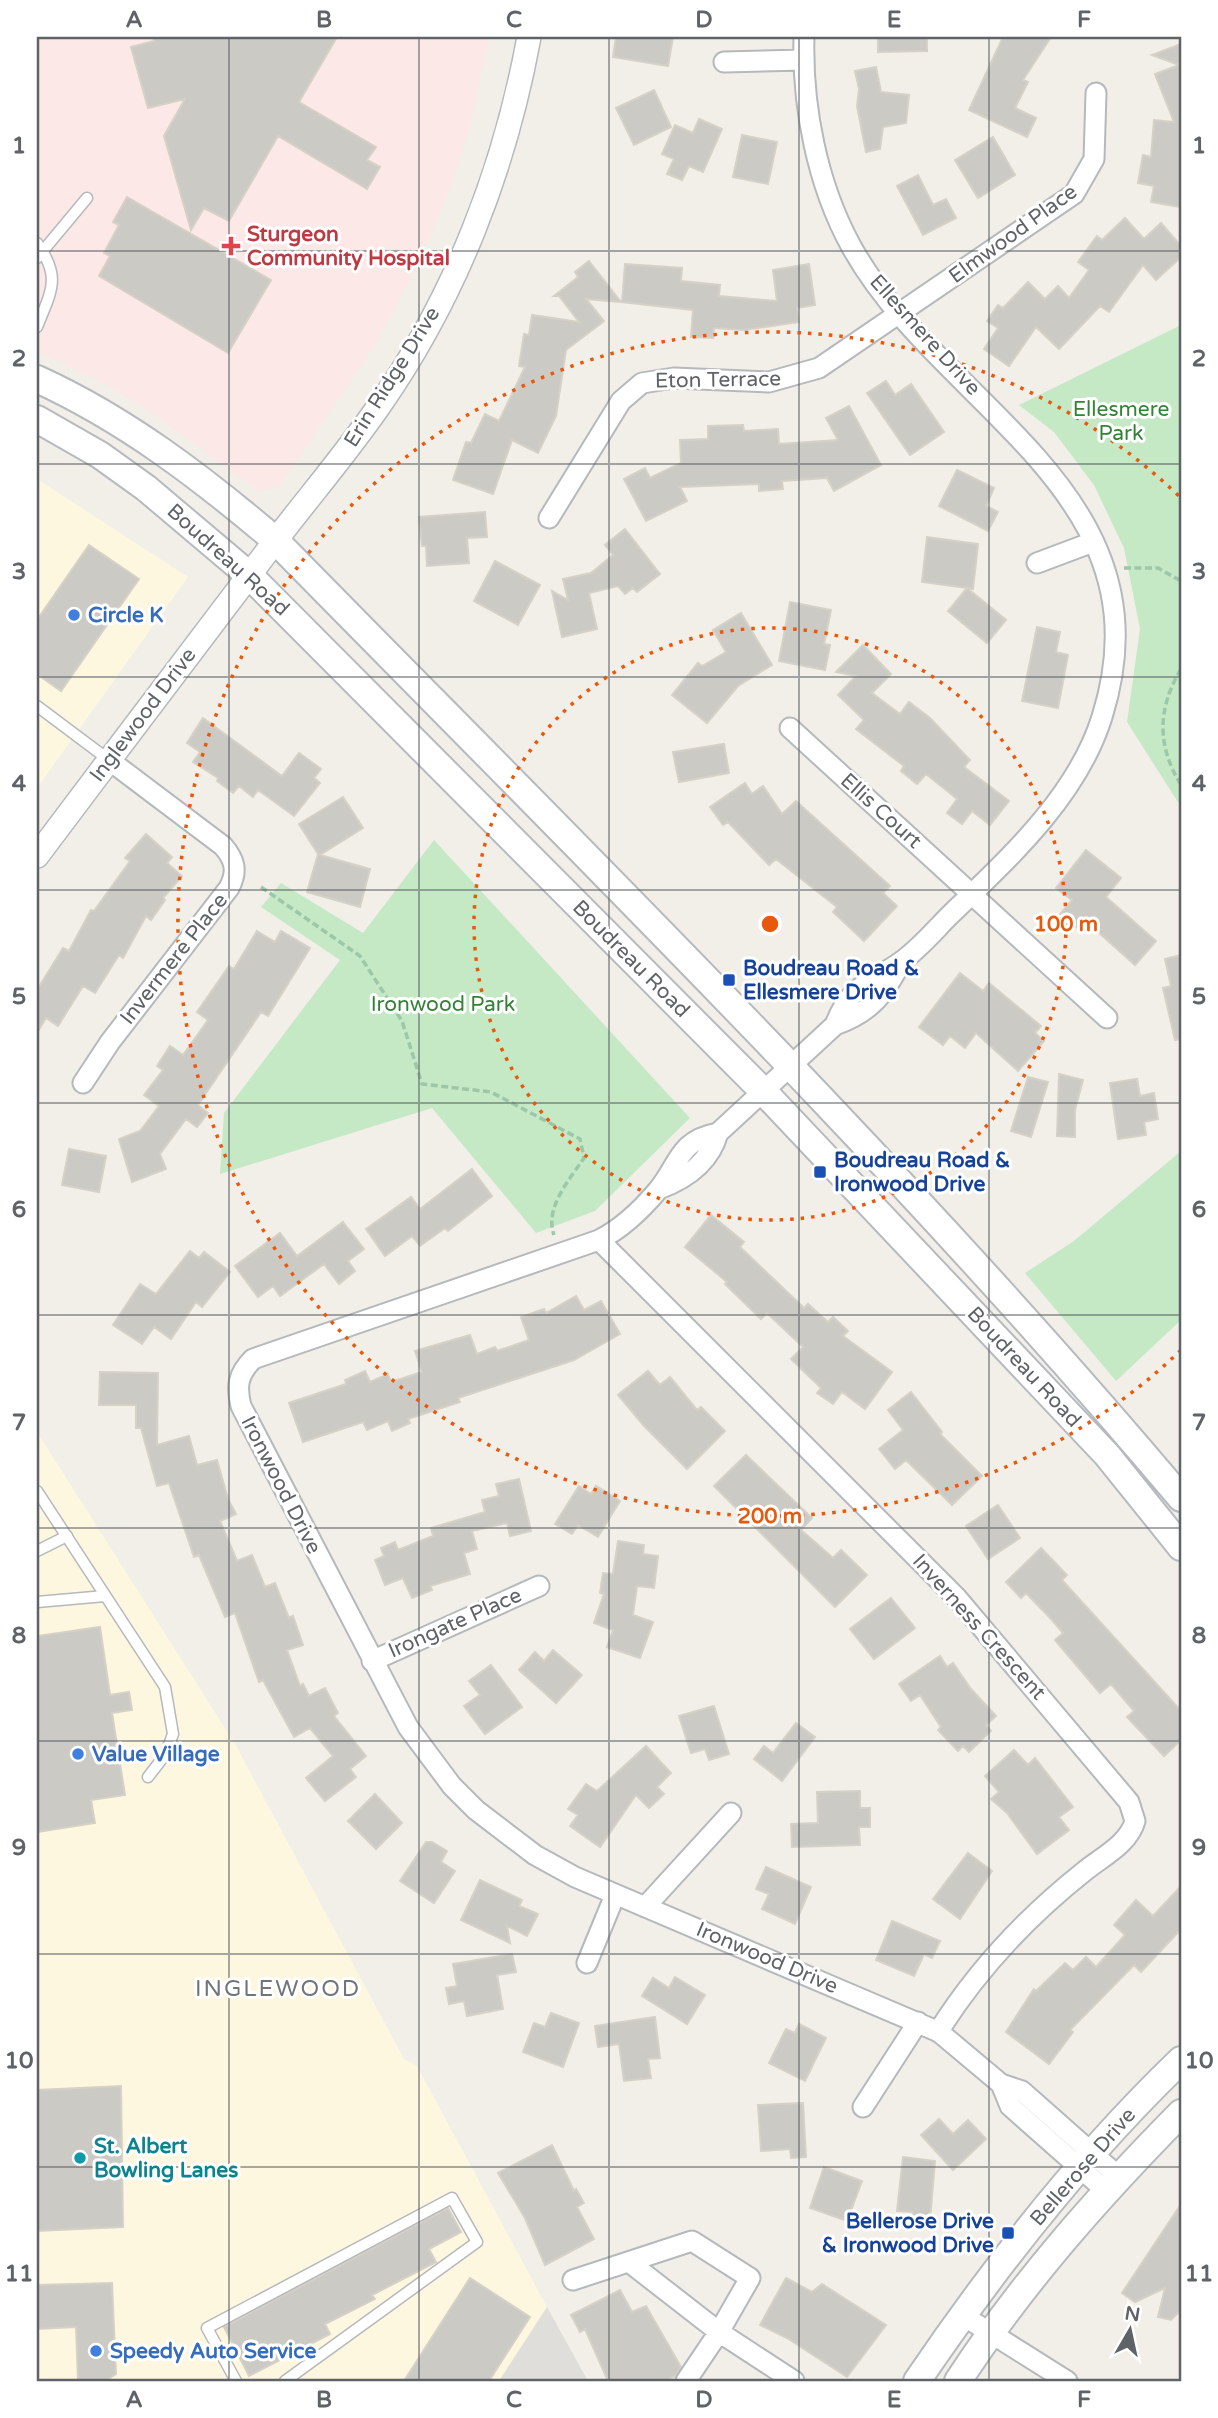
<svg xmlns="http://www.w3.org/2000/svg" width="1218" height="2418" viewBox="0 0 1218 2418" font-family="'Varela Round',sans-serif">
<rect width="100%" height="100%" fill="#f1efe8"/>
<path fill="#fef7e0" d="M37 479 188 577 37 788Z
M37 1432 235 1744 404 2059 417 2066 547 2307 499 2381H37Z"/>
<path fill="#e0deda" d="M547 2307 588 2381H499Z"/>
<path fill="#fce8e6" d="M37 37H489L469 129 452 182 417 267 376 343 278 488 258 491 151 412 107 385 37 351Z"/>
<path fill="#c5e8c5" d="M1181 325V807L1127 722 1140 629 1124 548 1094 485 1054 432 1019 405Z
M434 840 690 1118 595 1211 536 1233 432 1108 220 1174 224 1113 340 960 261 907 281 883 363 933Z
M1181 1151V1320L1116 1381 1025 1273 1074 1241Z"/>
<path fill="#cccac5" stroke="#d6d1c6" stroke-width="2" d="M153 37H337L299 102 376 147 367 160 380 167 367 189 278 136 229 221 204 208 191 230 164 136 185 99 148 108 131 47 154 41Z
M616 37H673L668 66 613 57Z
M878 37H927V51L878 52Z
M1003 37H1051L1023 80 1028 82 1015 108 1036 118 1027 137 969 110Z
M1181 44V198L1180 207 1151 202 1154 186 1138 183 1143 155 1151 157 1154 120 1174 122 1155 74 1179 65 1152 55Z
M876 67 881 92 909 95 906 123 883 127 880 149 866 152 857 106 859 89 855 71Z
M654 90 671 127 634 145 616 108Z
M699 119 722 129 703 172 689 166 682 180 667 174 674 159 662 154 675 125 693 133Z
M742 135 777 142 768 184 733 177Z
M993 137 1015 175 978 198 955 160Z
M918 175 933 205 946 199 956 218 923 235 897 186Z
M127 197 271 280 228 353 99 276 110 256 104 253 119 225 113 222Z
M1125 218 1144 239 1161 223 1181 246V257L1156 280 1143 265 1109 312 1100 306 1059 349 1036 327 1009 366 984 349 998 328 987 321 998 305 1003 308 1028 282 1045 299 1058 286 1069 298 1089 270 1078 262 1097 236 1102 240Z
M589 261 621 302 586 299 604 321 566 350 556 416 538 453 512 440 493 494 453 480 466 442 471 443 485 414 499 421 525 367 519 366 524 334 529 335 532 315 579 322 559 296H554L578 277 575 272Z
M625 264 682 268 681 281 720 285 719 296 777 301 773 270 809 264 815 305 797 308 799 322 744 330 714 328 713 338 691 337 693 310 622 302Z
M886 381 895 395 911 384 944 432 910 455 867 393Z
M849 406 881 465 834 491 827 478 782 481 783 489 759 491V484L680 487 687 501 646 521 624 479 645 468 650 478 681 463 680 440 708 439V426L743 425 744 431 778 429 779 444 838 440 826 418Z
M957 470 994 488 986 506 998 512 988 531 939 506Z
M485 512 487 537 467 538 469 563 427 566 426 546H422L419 517Z
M625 529 660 574 637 592 633 588 625 594 618 586 589 593 597 629 562 637 552 591 568 600 563 579 591 573 613 555 605 545Z
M927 537 978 544 973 589 967 588 1006 620 987 643 948 611 967 588 922 582Z
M89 545 139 579 61 691 37 674V620Z
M495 561 540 585 518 625 474 601Z
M790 602 831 610 824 644 830 645 825 670 779 661Z
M741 613 772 665 738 686 707 723 672 695 698 663 702 666 726 652 713 630Z
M1037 627 1060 632 1056 652 1068 655 1058 708 1022 701Z
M863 645 891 674 872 693 900 714 909 702 930 718 970 760 964 767 1009 801 990 825 972 811 962 824 947 813 957 799 926 774 917 784 901 771 904 766 856 729 864 720 838 695 856 676 836 672Z
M203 718 282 776 299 753 321 769 314 778 320 783 294 816 258 790 253 797 239 786 233 793 217 781 218 778 193 762 200 752 187 743Z
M724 744 729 773 679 782 673 752Z
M745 783 752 794 763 786 782 814 796 801 890 886 883 893 897 906 864 941 833 912 837 907 776 859 769 865 728 822 723 825 710 807Z
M343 797 363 828 320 855 370 869 360 907 307 892 318 854 299 824Z
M146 834 172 857 167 863 182 876 163 898 165 900 151 920 146 916 123 958 119 955 95 993 83 986 58 1026 46 1018 37 1033V990L63 948 69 951 91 910 94 911 130 861 125 858Z
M1086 850 1121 878 1106 897 1156 941 1135 965 1087 922 1080 930 1060 914 1072 900 1056 888Z
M257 931 275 942 281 931 310 948 268 1016 261 1012 198 1105 208 1113 197 1127 186 1119 160 1154 166 1169 132 1182 119 1139 140 1131 159 1106 144 1095 163 1070 157 1066 170 1046 183 1055 208 1020 197 1012 229 966 234 969Z
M1181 955V1039L1175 1040 1163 988 1171 986 1165 959Z
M960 973 983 991 989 983 1041 1026 1035 1033 1044 1041 1018 1071 976 1033 965 1048 950 1036 943 1045 919 1027Z
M1059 1074 1083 1080 1075 1110V1137L1057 1136Z
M1028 1077 1048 1082 1031 1137 1011 1131Z
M1137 1079 1140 1096 1154 1093 1158 1119 1144 1122 1146 1135 1118 1139 1110 1083Z
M69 1149 106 1156 99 1192 62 1185Z
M472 1169 492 1196 448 1231 445 1228 420 1246 412 1236 385 1256 366 1229 411 1197 420 1209Z
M711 1215 744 1242 740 1247 804 1308 808 1304 828 1322 833 1317 848 1331 843 1336 892 1372 865 1409 842 1392 833 1404 817 1393 821 1388 791 1359 803 1347 767 1313 761 1319 725 1284 727 1282 685 1247Z
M343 1222 364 1249 348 1261 355 1271 339 1284 324 1264 280 1296 273 1286 258 1297 235 1266 280 1233 297 1256Z
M190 1251 199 1258 204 1252 230 1272 202 1307 196 1302 171 1339 154 1327 142 1344 113 1325 140 1284 156 1294Z
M576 1296 584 1310 601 1301 620 1334 574 1360 458 1398 460 1402 408 1419 410 1423 392 1431 388 1421 367 1430 363 1422 303 1442 289 1403 346 1384 345 1380 365 1371 370 1382 388 1374 391 1382 422 1372 415 1351 470 1335 477 1354 495 1347 497 1351 529 1340 521 1317 544 1309 546 1313Z
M648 1371 660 1385 670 1377 697 1410 701 1407 725 1431 687 1469 644 1426 618 1395Z
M100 1372 158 1373 157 1445 189 1436 197 1465 217 1460 228 1499 236 1514 220 1521 237 1561 252 1555 265 1587 275 1583 289 1618 293 1616 303 1645 287 1650 300 1686 303 1684 309 1696 325 1688 338 1713 334 1716 366 1756 350 1769 356 1777 325 1801 306 1778 333 1756 310 1728 294 1737 263 1680 259 1682 235 1613 225 1617 199 1555 194 1557 169 1483 157 1486 141 1428H136V1405H99Z
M911 1392 942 1432 940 1434 982 1476 952 1505 906 1460 895 1469 879 1449 903 1430 888 1410Z
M746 1455 812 1518 801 1530 833 1558 841 1550 867 1575 835 1607 714 1486Z
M519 1479 531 1531 510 1536 507 1523 472 1531 477 1549 464 1553 470 1574 430 1586 432 1590 412 1598 403 1578 385 1585 375 1560 384 1556 381 1548 395 1542 398 1550 433 1536 431 1528 485 1512 482 1500 499 1496 496 1484Z
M579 1486 591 1494 596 1486 620 1501 598 1537 578 1525 572 1534 555 1524Z
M998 1505 1020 1538 988 1559 966 1526Z
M618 1541 644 1545 643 1554 658 1556 654 1588 637 1586 633 1615 653 1622 640 1658 607 1647 613 1630 594 1623 604 1594 600 1593 603 1573 613 1574Z
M1041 1548 1067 1575 1062 1580 1181 1711V1740L1164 1756 1127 1717 1134 1711 1111 1684 1100 1693 1055 1640 1063 1633 1052 1620 1026 1593 1021 1598 1006 1582Z
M891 1598 915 1628 874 1659 850 1629Z
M100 1627 110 1695 129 1692 132 1710 112 1713 125 1795 91 1800 95 1823 37 1832V1636Z
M553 1650 582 1675 556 1703 519 1670 535 1652 544 1661Z
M940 1656 947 1667 953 1663 971 1689 996 1716 986 1725 991 1731 969 1752 963 1746 958 1751 938 1730 941 1727 920 1695 911 1701 899 1684Z
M491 1665 522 1707 485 1734 464 1706 480 1695 469 1681Z
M714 1706 729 1754 709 1760 705 1749 691 1753 679 1716Z
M796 1723 815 1737 782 1781 754 1759 764 1746 773 1753Z
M646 1746 671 1773 657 1787 664 1794 649 1808 636 1795 600 1847 570 1826 578 1815 568 1809 586 1784 597 1791Z
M1014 1750 1028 1765 1035 1758 1073 1807 1059 1817 1069 1830 1037 1854 1007 1813 991 1799 999 1792 985 1776Z
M860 1791V1808H870V1827H859L860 1845 792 1847 791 1824 818 1823 817 1792Z
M375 1794 402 1823 376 1849 348 1821Z
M426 1842H432L447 1851 441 1862 455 1871 434 1903 400 1881Z
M968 1853 992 1871 960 1919 933 1899Z
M766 1867 811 1887 795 1924 762 1909 769 1894 756 1889Z
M480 1880 522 1900 519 1906 538 1914 527 1936 507 1926 510 1943 461 1920Z
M1181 1886V1929L1141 1972 1134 1965 1070 2030 1073 2032 1049 2064 1006 2032 1034 1989 1036 1991 1065 1963 1073 1970 1086 1957 1096 1967 1125 1935 1114 1925 1136 1900 1153 1916Z
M892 1921 940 1941 932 1958 924 1954 914 1976 876 1960Z
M512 1954 516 1972 497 1975 503 2009 467 2016 464 2001 449 2004 446 1988 457 1986 453 1964Z
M675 1977 705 1995 687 2024 642 1996 653 1978 669 1988Z
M551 2013 579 2023 563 2067 523 2052 534 2023 545 2027Z
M655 2017 660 2058 648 2059 651 2078 624 2081 619 2044 598 2047 595 2026Z
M799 2024 826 2038 805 2081 769 2063 786 2029 795 2033Z
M121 2086 123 2227 37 2231V2090Z
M803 2103 806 2157 791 2158 790 2149 761 2151 758 2105Z
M939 2119 953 2134 968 2120 986 2139 953 2170 921 2135Z
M552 2145 574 2191 576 2189 584 2203 577 2207 594 2239 545 2265 525 2218 498 2173Z
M903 2157 935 2161 930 2220 912 2219 913 2212 897 2211Z
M824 2167 862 2181 847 2221 810 2208Z
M1181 2204V2310L1171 2320 1158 2317 1165 2288 1135 2302 1122 2293Z
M448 2208 461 2232 429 2249 436 2262 372 2295 375 2299 325 2324 330 2334 249 2376 224 2327Z
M470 2278 530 2317 489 2381H404Z
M786 2278 812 2292 822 2284 886 2325 847 2377 787 2338 760 2325Z
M112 2283 116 2374 105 2381H78L76 2327 37 2329V2285Z
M620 2290 632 2312 646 2306 681 2367 675 2376 665 2381H608L585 2329 580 2332 571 2315Z"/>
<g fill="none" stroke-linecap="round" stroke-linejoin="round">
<defs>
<path id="service" d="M37 243C62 278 51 291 37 327
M37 258 87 198
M37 706 109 760
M37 1491 165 1687 173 1734 165 1755 148 1777
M37 1551 67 1536
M37 1602 105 1596
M236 2381 207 2328 452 2198 477 2242 285 2381"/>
<path id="minor" d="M804 37C802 106 817 184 851 246 940 408 1173 491 1102 717 1077 797 1008 859 950 915 935 930 920 948 902 961 870 984 851 983 835 1025
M724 62 803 60
M549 518 621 401 642 383 674 378 769 382 819 368 1074 194 1094 159 1096 93
M1037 563 1093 542
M790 728 1107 1018
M83 1083 110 1042 229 888C238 871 235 860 223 846L109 760
M718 1133C678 1140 679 1165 658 1190 642 1209 621 1229 599 1240L253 1359C238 1374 236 1386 241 1406L408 1727 452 1786 476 1810 535 1855 575 1877 939 2032 1001 2084 1022 2091 1118 2176
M659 1189C686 1179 710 1162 718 1133L835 1025C872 1012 884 994 902 961
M599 1240 957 1598 1129 1802 1135 1821C1129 1843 1104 1856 1086 1870 1029 1915 977 1970 938 2032
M372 1661 539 1586
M645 1907 731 1813
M587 1963 615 1895
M1001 2084 1010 2106 1105 2190
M863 2107 918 2022
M629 2262 719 2332 794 2381
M573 2280 692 2241 750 2278 719 2332 686 2381
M962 2315 1067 2381"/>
<path id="tertiary" d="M37 856C112 756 188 656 263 557 301 506 343 458 379 406 456 296 505 168 529 37"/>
<path id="secondary" d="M37 379C125 419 202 478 275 540 583 854 898 1162 1181 1498
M37 419 100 455 146 488 249 575 763 1091 1107 1455 1181 1547
M917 2381C995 2266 1081 2156 1181 2060
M958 2381C1022 2283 1099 2196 1181 2113"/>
</defs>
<use href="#service" stroke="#b5b8bc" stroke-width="13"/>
<use href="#minor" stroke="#b5b8bc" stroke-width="23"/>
<use href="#tertiary" stroke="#b5b8bc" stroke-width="26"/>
<use href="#secondary" stroke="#b6babf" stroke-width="30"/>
<path stroke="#9cc7a9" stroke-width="3.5" stroke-dasharray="7 3.5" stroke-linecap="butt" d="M1124 568H1158L1181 581
M1181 669C1157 709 1157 746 1181 785
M261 887 360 956 402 1021 422 1084 491 1092 580 1139 584 1158C570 1179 544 1208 554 1235"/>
<use href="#service" stroke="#fff" stroke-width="10"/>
<use href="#minor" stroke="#fff" stroke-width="19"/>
<use href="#tertiary" stroke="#fff" stroke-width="23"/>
<use href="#secondary" stroke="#fff" stroke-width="26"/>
</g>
<path fill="none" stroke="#5f6368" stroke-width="2" stroke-opacity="0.55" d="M229 37V2381M419 37V2381M609 37V2381M799 37V2381M989 37V2381M37 251H1181M37 464H1181M37 677H1181M37 890H1181M37 1103H1181M37 1315H1181M37 1528H1181M37 1741H1181M37 1954H1181M37 2167H1181"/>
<g fill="none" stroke="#e8590c" stroke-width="3.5" stroke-dasharray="3.5 7">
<circle cx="770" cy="924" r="296"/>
<path d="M1181 1350A592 592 0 1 1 1181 498"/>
</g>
<path fill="#e0444e" stroke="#fff" stroke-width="2.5" d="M227.5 235.5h7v7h7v7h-7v7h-7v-7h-7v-7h7z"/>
<g fill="#3f7fe0" stroke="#fff" stroke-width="2.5">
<circle cx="74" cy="615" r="7"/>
<circle cx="78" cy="1754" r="7"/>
<circle cx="96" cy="2351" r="7"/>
</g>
<g fill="#1a4fb4" stroke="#fff" stroke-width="2.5">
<rect x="722" y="973" width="14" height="14" rx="3.5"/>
<rect x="813" y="1165" width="14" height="14" rx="3.5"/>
<rect x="1001" y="2226" width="14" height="14" rx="3.5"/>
</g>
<circle fill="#0f9aa8" stroke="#fff" stroke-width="2.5" cx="80" cy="2158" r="7"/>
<g text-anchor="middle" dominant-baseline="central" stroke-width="6" stroke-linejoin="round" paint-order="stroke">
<g font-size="21" font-weight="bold" fill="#be3a42" stroke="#fff" text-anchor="start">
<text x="247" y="234">Sturgeon<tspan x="247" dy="24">Community Hospital</tspan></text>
</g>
<g font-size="21" fill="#5f6368" stroke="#fff">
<text transform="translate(1013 234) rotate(-36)">Elmwood Place</text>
<text transform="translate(925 335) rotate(48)">Ellesmere Drive</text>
<text transform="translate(392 377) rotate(-58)">Erin Ridge Drive</text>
<text transform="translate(718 380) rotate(-1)">Eton Terrace</text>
<text transform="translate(228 560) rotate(42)">Boudreau Road</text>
<text transform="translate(143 715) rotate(-53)">Inglewood Drive</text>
<text transform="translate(881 811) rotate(42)">Ellis Court</text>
<text transform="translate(174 959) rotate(-52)">Invermere Place</text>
<text transform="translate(631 959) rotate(45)">Boudreau Road</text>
<text transform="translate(1024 1367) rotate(47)">Boudreau Road</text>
<text transform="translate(281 1485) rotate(63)">Ironwood Drive</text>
<text transform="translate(455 1623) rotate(-24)">Irongate Place</text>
<text transform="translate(979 1627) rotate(48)">Inverness Crescent</text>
<text transform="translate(767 1958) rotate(23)">Ironwood Drive</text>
<text transform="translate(1083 2167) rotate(-49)">Bellerose Drive</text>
</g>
<g font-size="21" fill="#348238" stroke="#fff">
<text x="1121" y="409">Ellesmere<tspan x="1121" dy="24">Park</tspan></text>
<text x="443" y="1004">Ironwood Park</text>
</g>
<g font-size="21" font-weight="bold" fill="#366cbe" stroke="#fff" text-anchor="start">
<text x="88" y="615">Circle K</text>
<text x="92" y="1754">Value Village</text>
<text x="110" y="2351">Speedy Auto Service</text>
</g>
<g font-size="21" font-weight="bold" fill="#164399" stroke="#fff" text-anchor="start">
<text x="743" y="968">Boudreau Road &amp;<tspan x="743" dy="24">Ellesmere Drive</tspan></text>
<text x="834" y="1160">Boudreau Road &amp;<tspan x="834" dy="24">Ironwood Drive</tspan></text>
<text x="994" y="2221" text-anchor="end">Bellerose Drive<tspan x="994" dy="24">&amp; Ironwood Drive</tspan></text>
</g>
<g font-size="21" font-weight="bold" fill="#0d838f" stroke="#fff" text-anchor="start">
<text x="94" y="2146">St. Albert<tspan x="94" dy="24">Bowling Lanes</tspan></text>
</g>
<g font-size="23" letter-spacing="2" fill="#70757a" stroke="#fff">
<text x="278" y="1989">INGLEWOOD</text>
</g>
</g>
<circle cx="770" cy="924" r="10" fill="#e8590c" stroke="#fff" stroke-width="3.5"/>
<g font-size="21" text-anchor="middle" font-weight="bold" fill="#e8590c" stroke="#fff" stroke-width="6" stroke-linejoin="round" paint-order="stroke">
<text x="1066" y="931">100 m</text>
<text x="770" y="1523">200 m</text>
</g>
<rect width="1218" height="2418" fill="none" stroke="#ffffff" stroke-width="77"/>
<g transform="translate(1130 2330) rotate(9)" stroke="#ffffff" stroke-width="5" paint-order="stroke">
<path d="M0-5L12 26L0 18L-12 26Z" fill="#5f6368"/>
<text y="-10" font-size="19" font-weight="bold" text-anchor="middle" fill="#5f6368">N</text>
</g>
<rect x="38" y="38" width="1142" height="2342" fill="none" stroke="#5f6368" stroke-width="2.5"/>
<g font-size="23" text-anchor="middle" font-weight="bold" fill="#5f6368">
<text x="134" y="27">A</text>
<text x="324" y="27">B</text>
<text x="514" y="27">C</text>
<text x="704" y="27">D</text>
<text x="894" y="27">E</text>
<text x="1084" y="27">F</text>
<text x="19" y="153">1</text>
<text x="1199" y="153">1</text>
<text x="19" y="366">2</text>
<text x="1199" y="366">2</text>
<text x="19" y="579">3</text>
<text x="1199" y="579">3</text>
<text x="19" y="791">4</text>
<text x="1199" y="791">4</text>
<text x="19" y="1004">5</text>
<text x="1199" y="1004">5</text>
<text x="19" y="1217">6</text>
<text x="1199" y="1217">6</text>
<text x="19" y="1430">7</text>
<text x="1199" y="1430">7</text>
<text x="19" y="1643">8</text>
<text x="1199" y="1643">8</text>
<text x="19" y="1855">9</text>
<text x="1199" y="1855">9</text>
<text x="19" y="2068">10</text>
<text x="1199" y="2068">10</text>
<text x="19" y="2281">11</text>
<text x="1199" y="2281">11</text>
<text x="134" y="2407">A</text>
<text x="324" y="2407">B</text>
<text x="514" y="2407">C</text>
<text x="704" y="2407">D</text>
<text x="894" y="2407">E</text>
<text x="1084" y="2407">F</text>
</g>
</svg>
